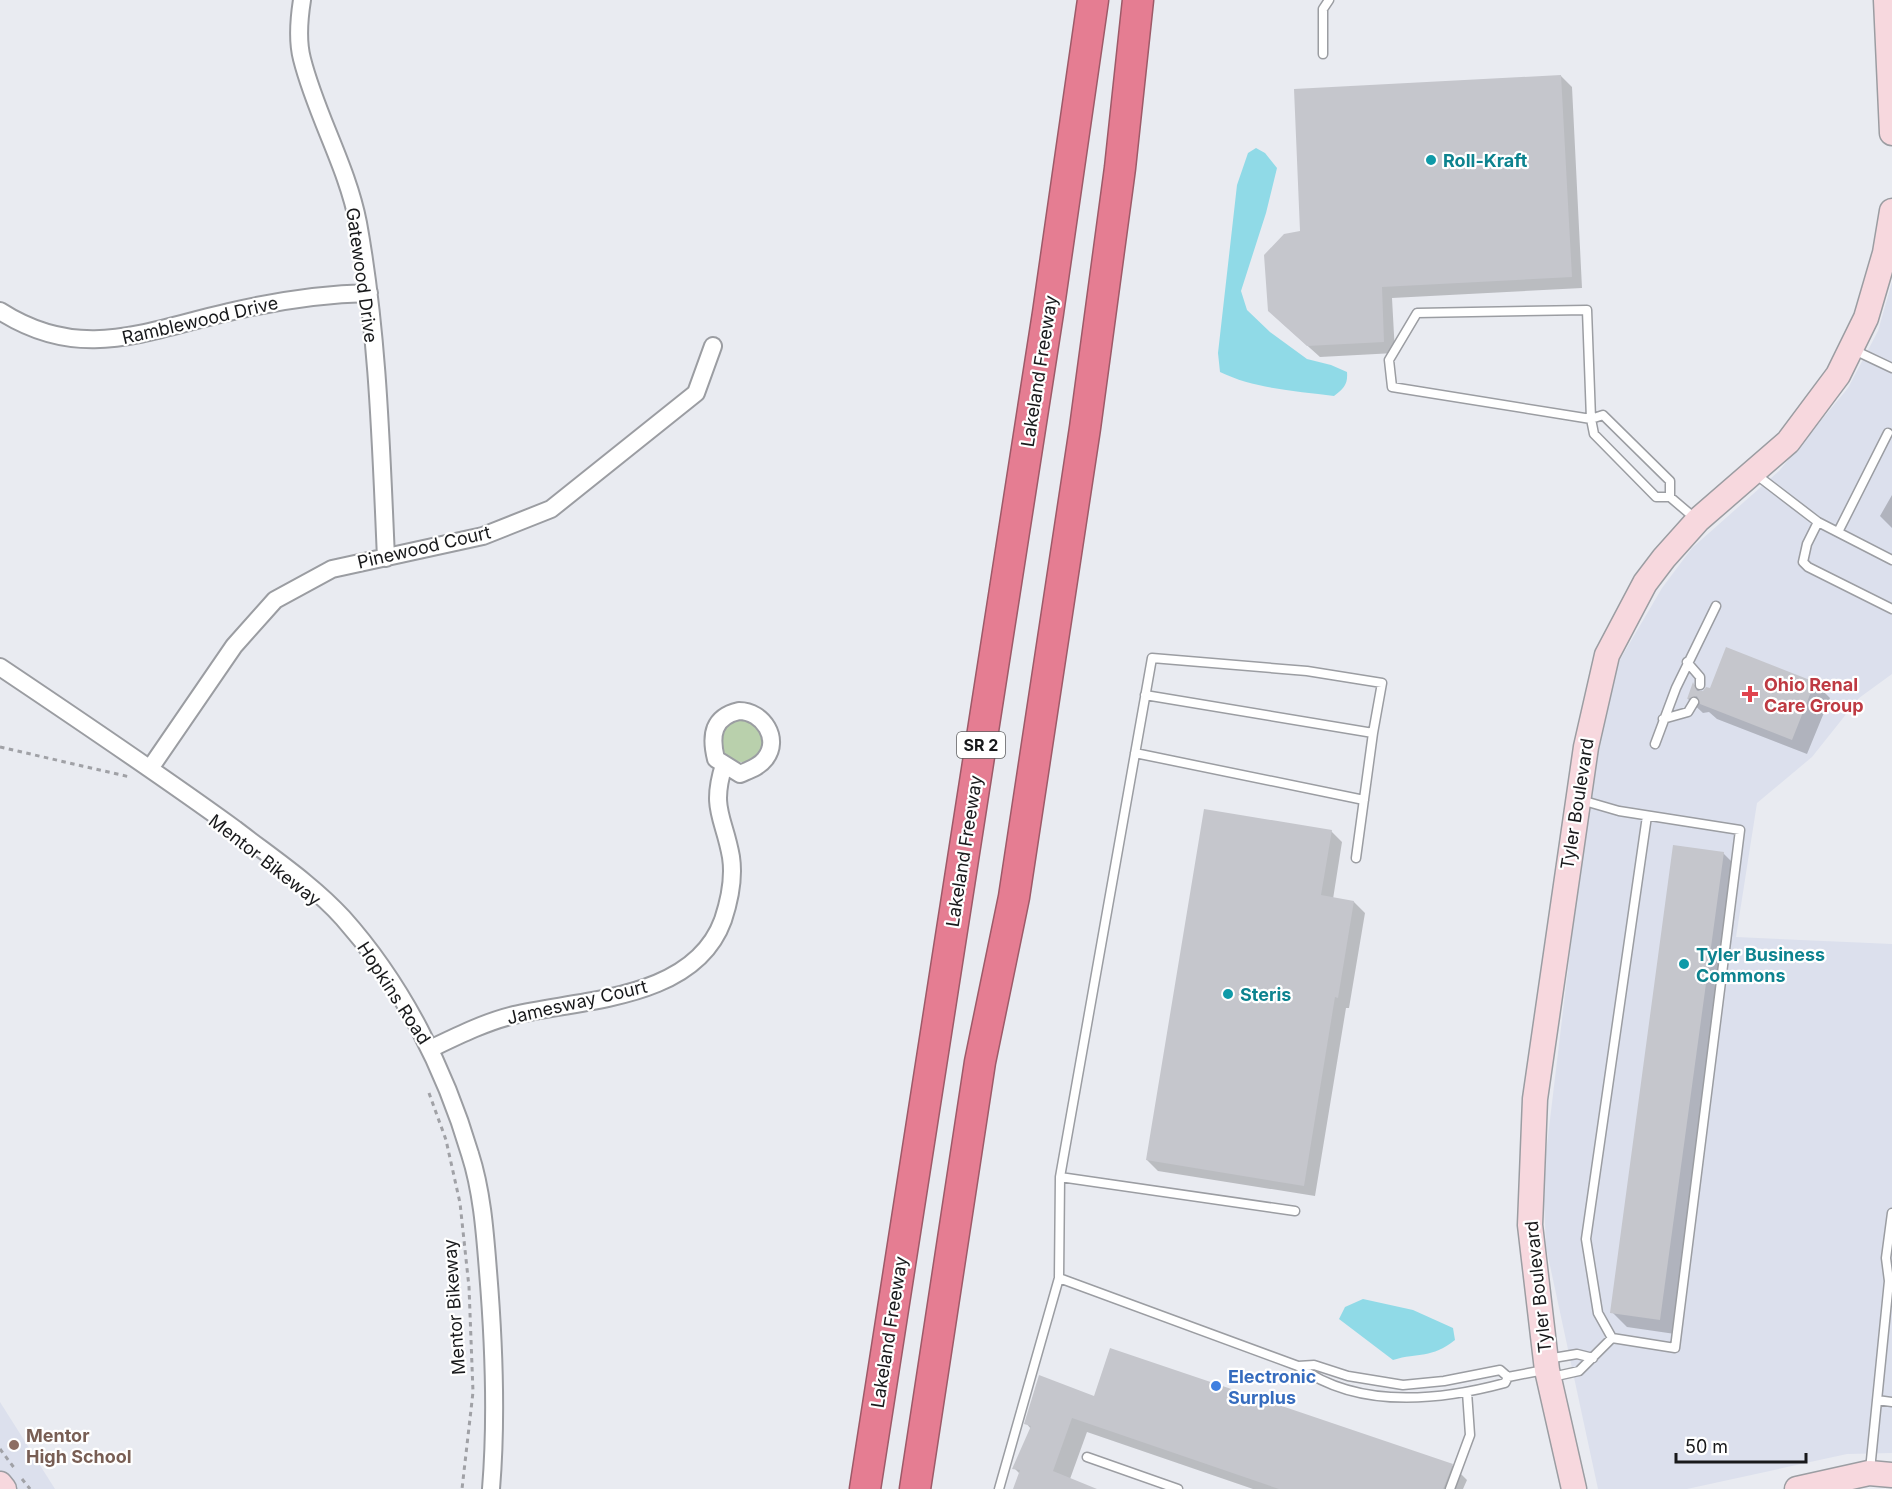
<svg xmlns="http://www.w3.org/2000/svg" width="1892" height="1489" viewBox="0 0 1892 1489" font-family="Inter,sans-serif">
<rect width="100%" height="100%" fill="#e9ebf1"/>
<path fill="#dce0ed" d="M1892 282V674L1859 698 1812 757 1757 803 1736 937 1892 944V1453L1847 1454 1687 1489H1598L1546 1247 1543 1178 1591 777 1605 714 1618 663 1662 588 1692 548 1779 471 1848 388 1878 331Z
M0 1402 55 1489H0Z"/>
<path fill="#b9d0ac" d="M721 741a21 21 0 1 1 42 0a21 21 0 1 1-42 0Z"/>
<path fill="#90dae7" d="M1256 148 1265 153 1277 168 1266 213 1241 291 1247 310 1270 332 1307 359 1331 365 1347 372C1348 384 1344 389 1334 396 1296 391 1255 389 1220 372L1218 353 1237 185 1248 153Z
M1363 1299 1413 1310 1453 1328 1455 1340C1431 1359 1419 1352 1393 1360L1339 1319 1345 1307Z"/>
<path fill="#0003" d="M1561 76 1572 87 1582 288 1392 298 1395 353 1320 357 1281 322 1301 232Z
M1892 495V528L1880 516Z
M1727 649 1815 683 1830 698 1807 754 1717 719 1709 712 1703 713 1688 699 1694 685 1701 692 1711 690Z
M1331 831 1342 842 1333 899 1354 902 1365 913 1349 1008H1346L1315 1196 1158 1171 1147 1160Z
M1723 853 1738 868 1675 1334 1627 1327 1612 1312Z
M1095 1398 1452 1465 1467 1480 1463 1489H1253L1087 1432 1070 1479 1094 1489H1014L1020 1474 1014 1468 1031 1429 1026 1423Z"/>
<path fill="#c5c6cc" d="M1561 75 1572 277 1382 287 1384 342 1307 346 1268 311 1264 255 1284 234 1300 231 1294 89Z
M1726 647 1815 682 1792 740 1700 704 1697 696 1687 699 1693 682 1697 691H1703L1706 687 1710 688Z
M1204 809 1332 830 1321 895 1354 901 1338 998 1335 997 1304 1186 1146 1160Z
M1673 845 1724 852 1660 1320 1610 1313Z
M1110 1348 1453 1464 1443 1489H1279L1072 1418 1053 1471 1097 1489H1013L1020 1470 1012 1469 1031 1426 1024 1424 1039 1375 1094 1396Z"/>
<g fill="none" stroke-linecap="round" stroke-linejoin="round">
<defs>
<path id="lane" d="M1323 54V9L1329 0
M1587 310 1591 419 1392 387 1389 360 1417 313Z
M1854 350 1892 368
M1754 473 1818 522 1892 560
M1670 497V481L1603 415 1591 419 1594 434 1656 497H1670L1697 520
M1818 522 1807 544 1803 562 1808 567 1892 609
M1838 532 1888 433
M1687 662 1700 677V685
M1145 695 1373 733 1356 858
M1663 719 1688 712 1694 702
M1655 744 1676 688 1716 606
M1135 753 1364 800
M1581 800 1619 811 1740 830 1675 1348 1612 1338 1598 1313 1586 1239 1647 816
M1060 1177 1295 1211
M1059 1278 1060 1177 1152 658 1307 671 1382 683 1373 733
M1547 1359 1577 1354 1593 1358
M1508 1377 1500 1370 1444 1381 1403 1385 1348 1376 1314 1365 1298 1366C1357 1409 1438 1401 1505 1383L1508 1377 1544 1370
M1552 1377 1579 1371 1612 1338
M1877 1400 1892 1402
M1087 1457 1178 1489
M1870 1470 1889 1281 1886 1258 1892 1213
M999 1489 1059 1278 1298 1366
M1450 1489 1470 1435 1467 1392"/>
<path id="street" d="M302 0C299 19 297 40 302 59 316 115 347 166 358 223 378 333 381 446 386 558
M0 311C81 363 145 331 229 312 276 301 321 294 369 293
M0 667C79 720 158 773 235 829 271 857 312 884 343 918 402 984 445 1069 470 1154 482 1191 485 1233 488 1271 494 1344 497 1417 491 1489
M739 711C763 711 781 739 765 759 759 767 749 770 740 774L716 759C710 735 713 717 739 711Z
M151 767 234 646 275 600 332 569 483 536 551 509 696 393 713 346
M430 1049C457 1036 485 1022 514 1015 583 999 694 1000 723 920 729 902 734 877 731 857 724 817 710 809 724 765"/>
<path id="secondary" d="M1886 0 1892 133
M0 1484 4 1489
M1574 1489 1547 1370 1530 1225 1535 1099 1586 747 1607 655 1645 583 1664 558 1698 520 1788 442 1838 375 1866 318 1885 253 1892 211
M1797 1489 1869 1473 1892 1475"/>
<path id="highway" d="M865 1489 1048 313 1093 0
M915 1489 980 1062 1014 897 1085 428 1120 168 1138 0"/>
</defs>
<use href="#lane" stroke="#9b9da2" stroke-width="11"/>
<use href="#street" stroke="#9b9da2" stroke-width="20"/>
<use href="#secondary" stroke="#9b9da2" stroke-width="27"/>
<use href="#highway" stroke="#9d5a68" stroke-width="33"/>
<path stroke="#a0a1a6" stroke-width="3" stroke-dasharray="4.5 4.5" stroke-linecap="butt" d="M0 747 130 777
M429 1093 446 1140 460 1203 469 1287 473 1392 462 1489
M0 1449 15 1469
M22 1479 30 1489"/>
<use href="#lane" stroke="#fff" stroke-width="8"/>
<use href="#street" stroke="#fff" stroke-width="16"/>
<use href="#secondary" stroke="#f7d8de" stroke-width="24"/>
<use href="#highway" stroke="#e57d92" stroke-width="30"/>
</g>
<g fill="#0f9aa8" stroke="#fff" stroke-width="2">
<circle cx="1431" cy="160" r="6"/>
<circle cx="1684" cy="964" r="6"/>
<circle cx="1228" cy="994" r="6"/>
</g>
<path fill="#e0444e" stroke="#fff" stroke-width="2" d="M1747 685h6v6h6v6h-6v6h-6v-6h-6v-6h6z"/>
<circle fill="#3f7fe0" stroke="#fff" stroke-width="2" cx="1216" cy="1386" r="6"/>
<circle fill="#8d6e63" stroke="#fff" stroke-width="2" cx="14" cy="1445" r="6"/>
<g text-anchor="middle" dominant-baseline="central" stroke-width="4.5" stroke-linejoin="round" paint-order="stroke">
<rect fill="#fff" stroke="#5d5e5f" stroke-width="1.5" x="957" y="732" width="48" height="26" rx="4.5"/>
<g font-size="16" font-weight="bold" fill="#18191b">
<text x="981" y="745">SR 2</text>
</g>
<g font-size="18" font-weight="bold" fill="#0d838f" stroke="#fff" text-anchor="start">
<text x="1443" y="160">Roll-Kraft</text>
<text x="1696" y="954">Tyler Business<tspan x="1696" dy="21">Commons</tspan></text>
<text x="1240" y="994">Steris</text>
</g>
<g font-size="18" fill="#18191b" stroke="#fff">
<text transform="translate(362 275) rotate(82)">Gatewood Drive</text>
<text transform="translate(200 320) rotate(-13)">Ramblewood Drive</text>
<text transform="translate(1039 371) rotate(-81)">Lakeland Freeway</text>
<text transform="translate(424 547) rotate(-13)">Pinewood Court</text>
<text transform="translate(1577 804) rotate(-81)">Tyler Boulevard</text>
<text transform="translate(964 851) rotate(-81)">Lakeland Freeway</text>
<text transform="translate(265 860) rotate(38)">Mentor Bikeway</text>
<text transform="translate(394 993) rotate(57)">Hopkins Road</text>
<text transform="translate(577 1002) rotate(-13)">Jamesway Court</text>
<text transform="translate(1538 1287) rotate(-96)">Tyler Boulevard</text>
<text transform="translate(454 1307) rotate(-94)">Mentor Bikeway</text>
<text transform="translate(889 1332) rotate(-81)">Lakeland Freeway</text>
</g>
<g font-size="18" font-weight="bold" fill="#be3a42" stroke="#fff" text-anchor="start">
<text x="1764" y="684">Ohio Renal<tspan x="1764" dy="21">Care Group</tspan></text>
</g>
<g font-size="18" font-weight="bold" fill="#366cbe" stroke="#fff" text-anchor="start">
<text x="1228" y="1376">Electronic<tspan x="1228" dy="21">Surplus</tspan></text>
</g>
<g font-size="18" font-weight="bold" fill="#785e54" stroke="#fff" text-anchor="start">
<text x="26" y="1435">Mentor<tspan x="26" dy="21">High School</tspan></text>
</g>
</g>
<path d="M1676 1453v9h130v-9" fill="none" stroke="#18191b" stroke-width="3"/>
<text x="1685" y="1453" font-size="18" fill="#18191b" stroke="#ffffff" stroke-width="4.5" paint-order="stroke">50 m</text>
</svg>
